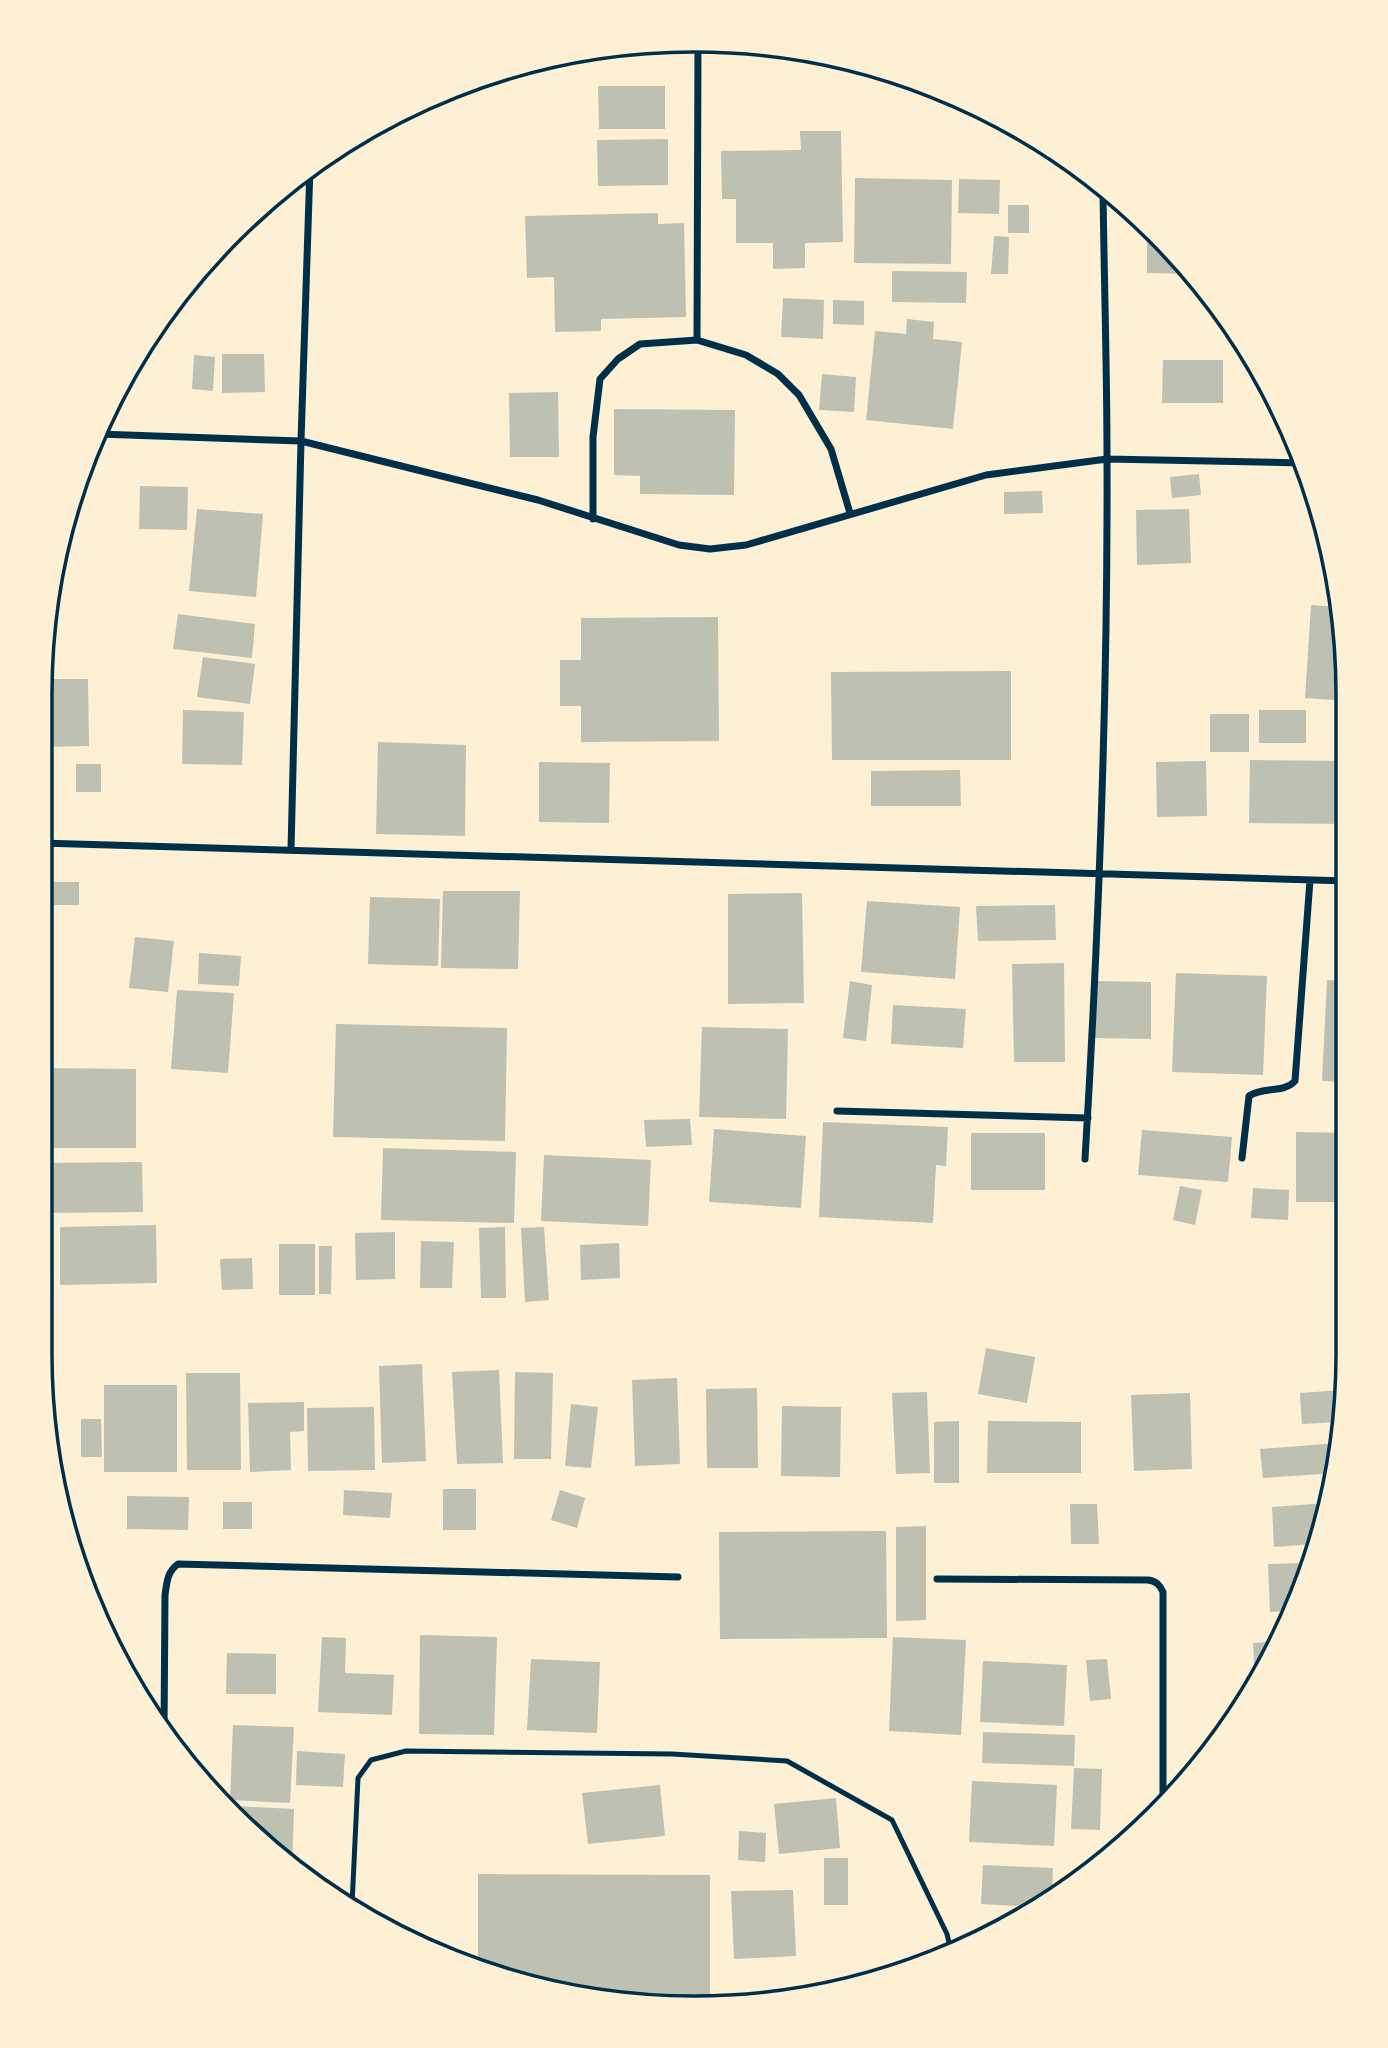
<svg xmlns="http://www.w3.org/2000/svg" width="1388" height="2048" viewBox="0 0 1388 2048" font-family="Commissioner,sans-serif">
<rect width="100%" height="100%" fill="#fdf0d5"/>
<path fill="#bec0b2" d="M598 86H665V129H599Z
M800 131H841L843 242 805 243V268L773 269V243H736V199H722L721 151 801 150Z
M668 139V185L598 186 597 140Z
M855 178 952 180 951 264 854 263Z
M959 179 1000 180 999 214 958 213Z
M280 192V203H267Z
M1008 205H1029V233H1008Z
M658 213V224L684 223 686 317 601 319V331L555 332 554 277 527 278 525 216Z
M1147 224 1156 231 1191 274 1147 273Z
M994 236 1009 237 1008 274H991Z
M892 271 967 272 966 303 892 302Z
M783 298 824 300 823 339 781 337Z
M833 300 864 301V325L833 324Z
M907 319 934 322 933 339 962 342 953 429 866 420 875 331 906 334Z
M222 354H264L265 392 222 393Z
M194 355 215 357 213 391 192 389Z
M1163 360H1223V403H1162Z
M822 374 856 377 854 412 819 410Z
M558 392 559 457H510L509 393Z
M614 409 735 410 734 495 640 494V476L614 475Z
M1199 474 1201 495 1172 498 1170 477Z
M140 486 188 487 187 530 139 529Z
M1042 491 1043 513 1004 514V492Z
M75 502V527H66L70 516Z
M197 509 263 514 256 597 189 591Z
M1189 509 1191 563 1137 565 1136 510Z
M1311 605 1339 607 1348 701 1305 698Z
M178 614 255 624 252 658 173 649Z
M718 617 719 741 581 742V706H560V660H581V618Z
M203 657 255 664 250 704 197 697Z
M1011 671V760H832L831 672Z
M42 679H88L89 746 40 747Z
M183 710 244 712 242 765 182 764Z
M1259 710H1306V743H1259Z
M1210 714H1249V752H1210Z
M378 742 466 745 465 836 376 834Z
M1250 760 1348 761V824L1249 823Z
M1206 761 1207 816 1157 817 1156 762Z
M539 762 610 763 609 823 539 822Z
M76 764H101V792H76Z
M960 770 961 806H871V771Z
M42 882H79V905H42Z
M443 891H520L518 969 441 968Z
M802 893 804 1003 728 1004V894Z
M370 897 440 899 438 966 368 964Z
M867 901 960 907 955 979 861 972Z
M1055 905 1056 940 978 941 976 906Z
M135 937 174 941 168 992 129 988Z
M199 953 241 956 239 986 198 984Z
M1064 963 1065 1062H1014L1012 964Z
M1176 973 1267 976 1263 1075 1172 1072Z
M1327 980 1348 981V1082L1322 1081Z
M850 981 872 985 866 1041 843 1038Z
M1094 981 1151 982V1039L1093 1038Z
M177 990 234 993 228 1073 171 1069Z
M893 1005 966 1009 963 1048 891 1044Z
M336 1024 507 1028 505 1141 333 1137Z
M702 1027 788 1029 786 1119 699 1117Z
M40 1068 136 1069V1148H40Z
M690 1119 692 1145 646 1147 644 1120Z
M823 1122 948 1127 946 1166 936 1165 933 1223 819 1217Z
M714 1129 806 1136 801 1208 709 1202Z
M1142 1130 1232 1137 1228 1182 1138 1175Z
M1296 1132 1348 1133V1202H1296Z
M971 1133H1045V1190H971Z
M383 1148 516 1152 514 1223 381 1220Z
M544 1155 651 1160 648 1226 541 1221Z
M142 1162 143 1212 40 1213V1163Z
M1180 1186 1202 1190 1195 1225 1173 1220Z
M1253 1188 1289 1190 1288 1220 1251 1218Z
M156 1225 157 1283 60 1285V1227Z
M505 1227 506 1298H481L479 1228Z
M544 1227 549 1300 525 1302 521 1228Z
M395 1232V1279L356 1280 355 1233Z
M40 1233H53L54 1299 40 1300Z
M421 1241 454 1242 452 1288H420Z
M619 1243 620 1278 581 1280 580 1245Z
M279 1244H315V1295H279Z
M319 1246H332L331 1294H319Z
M252 1258 253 1289 222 1290 220 1259Z
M986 1348 1035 1357 1027 1403 978 1394Z
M422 1364 426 1461 382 1463 379 1366Z
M499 1370 503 1463 457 1464 452 1372Z
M515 1372 553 1373 551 1459H514Z
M186 1373H240L241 1470H187Z
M677 1378 680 1464 635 1466 632 1380Z
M104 1385H177V1472H104Z
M757 1388 758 1468H707L706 1389Z
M1344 1390 1341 1422 1302 1424 1300 1393Z
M927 1392 930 1473 896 1474 892 1393Z
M1190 1393 1192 1469 1134 1471 1131 1395Z
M304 1402V1431L290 1432 291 1470 250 1472 248 1403Z
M571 1404 598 1407 591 1468 565 1466Z
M782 1406 841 1407 840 1477 781 1476Z
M374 1407 375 1470 308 1471 307 1408Z
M81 1419H101L102 1457H81Z
M959 1421V1483H934V1422Z
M988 1421 1081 1422V1473H987Z
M1339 1443 1336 1473 1263 1478 1260 1449Z
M443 1489H476V1530H443Z
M344 1490 392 1493 390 1518 343 1515Z
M560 1490 585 1498 577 1528 551 1520Z
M127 1496 189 1497 188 1530 127 1529Z
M223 1502H252V1529H223Z
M1328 1503 1314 1544 1274 1547 1272 1507Z
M1070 1504H1097L1099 1544H1071Z
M926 1526V1620L896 1621V1527Z
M886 1531 887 1638 720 1639 719 1532Z
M1307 1563 1291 1611 1270 1612 1268 1564Z
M420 1635 497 1637 494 1735 419 1734Z
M322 1637 346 1638 345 1673 394 1675 392 1715 318 1712Z
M893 1637 966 1640 961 1735 889 1731Z
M1281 1641 1280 1644 1255 1678 1253 1643Z
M227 1653 276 1654V1694H226Z
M531 1659 600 1662 597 1733 527 1730Z
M1107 1659 1111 1699 1090 1701 1086 1660Z
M983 1661 1067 1665 1064 1726 980 1722Z
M233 1725 294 1727 290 1803 230 1800Z
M983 1732 1075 1735 1074 1766 982 1763Z
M297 1751 345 1754 343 1787 296 1785Z
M1074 1768 1102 1769 1100 1830 1071 1829Z
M972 1781 1057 1785 1054 1846 969 1842Z
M660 1785 665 1836 588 1844 582 1793Z
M836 1798 840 1848 779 1854 774 1804Z
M233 1806 294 1809 292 1868 252 1825Z
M739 1831 766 1833 765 1862 738 1860Z
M824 1858H848V1905H824Z
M983 1865 1053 1868 1052 1896 1039 1907 981 1904Z
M478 1874 710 1875V2002L651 2006 478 1966Z
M793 1890 796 1956 734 1959 731 1891Z"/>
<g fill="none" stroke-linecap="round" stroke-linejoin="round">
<path stroke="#003049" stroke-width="5" d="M352 1905 358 1778 371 1760 406 1751 672 1754 787 1761 892 1820 947 1934 950 1947"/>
<path stroke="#003049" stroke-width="7" d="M697 340 698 41
M98 434 301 441 538 500 679 545 710 549 746 545 986 475 1107 459 1304 463
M593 519V437L600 379 618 359 640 344 697 340 746 355 778 374 799 395 831 449 850 513
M40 843 1348 881
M291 850 301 441 310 167
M837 1111 1088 1118
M1242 1158 1249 1096C1264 1086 1283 1094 1295 1081L1310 880
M1085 1159C1099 926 1108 691 1107 457 1107 368 1104 278 1103 188
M937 1579 1148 1580C1156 1581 1159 1584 1163 1592V1807
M164 1732 165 1595C167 1582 167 1572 178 1564L678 1577"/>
</g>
<path d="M0 0H1388V2048H0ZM694 52H694A642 642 0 0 1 1336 694V1354A642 642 0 0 1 694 1996H694A642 642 0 0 1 52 1354V694A642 642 0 0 1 694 52Z" fill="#fdf0d5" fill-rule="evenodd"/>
<path fill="none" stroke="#003049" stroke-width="3.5" d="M694 52H694A642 642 0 0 1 1336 694V1354A642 642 0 0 1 694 1996H694A642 642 0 0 1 52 1354V694A642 642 0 0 1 694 52Z"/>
</svg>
